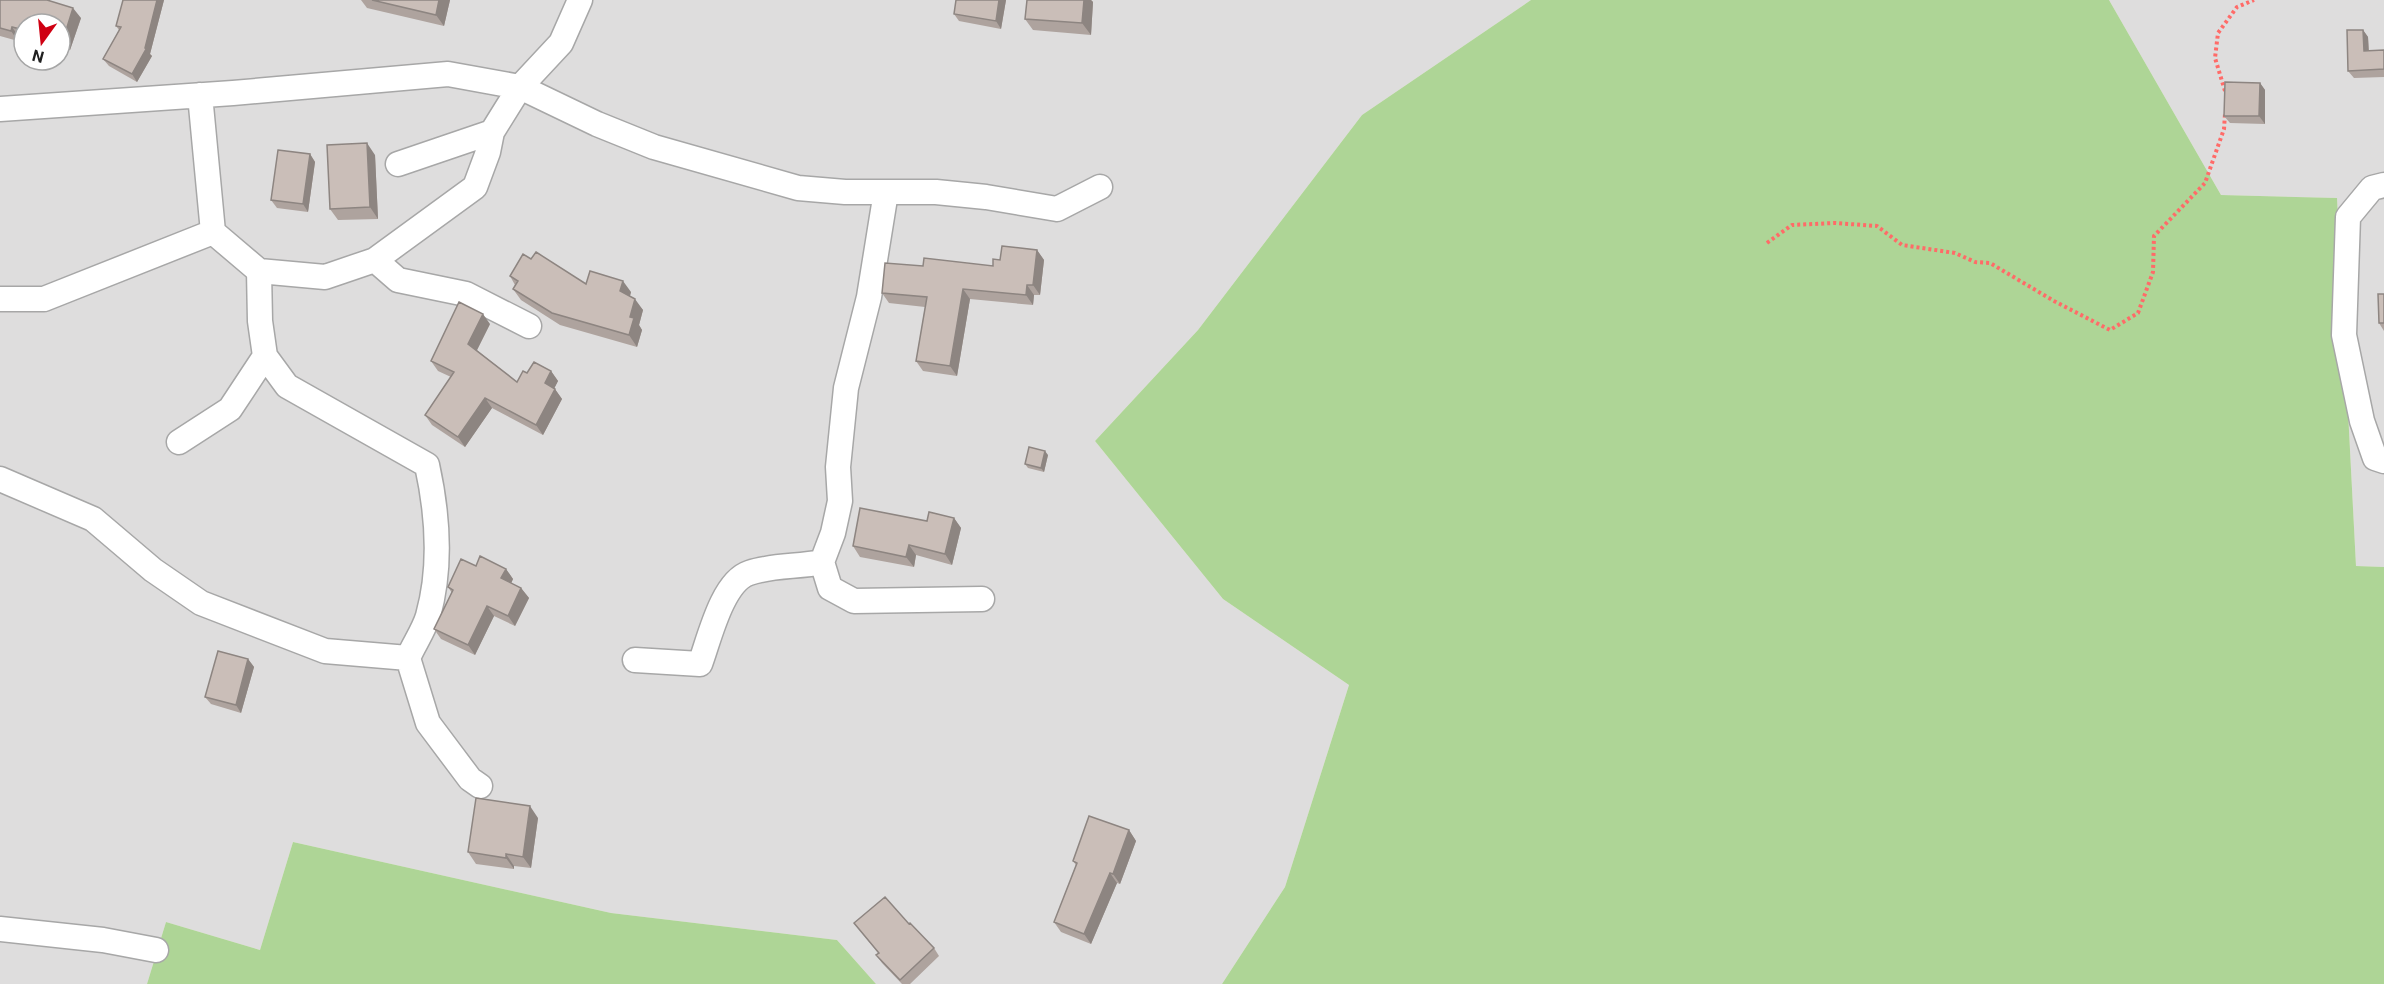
<svg xmlns="http://www.w3.org/2000/svg" width="2384" height="984" viewBox="0 0 2384 984" font-family="Roboto,sans-serif">
<rect width="100%" height="100%" fill="#f1ece5"/>
<path fill="#dedddd" fill-rule="evenodd" d="M0 0H1531L1362 115 1198 330 1095 441 1223 599 1349 685 1285 887 1222 984H876L837 940 611 913 293 842 260 950 166 922 147 984H0ZM24 24H60V60H24Z
M2109 0H2384V567L2356 566 2337 198 2221 195Z"/>
<path fill="#aed596" d="M1531 0H2109L2221 195 2337 198 2356 566 2384 567V984H1222L1285 887 1349 685 1223 599 1095 441 1198 330 1362 115Z
M293 842 611 913 837 940 876 984H147L166 922 260 950Z"/>
<g fill="none" stroke-linecap="round" stroke-linejoin="round">
<defs>
<path id="minor" d="M200 95 213 232
M0 109 233 93 448 74 520 87 597 124 654 147 798 188 845 192H936L986 197 1057 209 1100 187
M398 164 492 132
M2384 185 2372 188 2348 217 2344 335 2362 421 2375 458 2384 461
M375 260 398 280 466 294 529 326
M0 299H44L213 232 259 271 325 277 375 260 475 187 488 152 492 132 520 87 561 43 580 0
M265 356 287 386 427 465C438 515 442 566 428 616 424 630 414 644 408 658L428 723 470 779 480 786
M179 442 230 409 265 356 260 321 259 271
M0 479 93 519 153 570 201 603 325 651 408 658
M822 562 830 588 854 601 982 599
M635 660 700 664C709 640 722 582 749 573 772 565 799 567 822 562L833 533 840 501 838 467 846 388 869 297 886 192
M0 929 103 940 156 950"/>
</defs>
<use href="#minor" stroke="#a7a7a7" stroke-width="27"/>
<path stroke="#ff6b68" stroke-width="4" stroke-dasharray="3 3" stroke-linecap="butt" d="M2225 91 2215 58 2218 33 2237 7 2254 0
M1767 243 1792 225 1835 223 1877 226 1902 245 1955 253 1975 262 1990 263 2054 301 2110 330 2138 313 2153 272 2154 236 2205 183 2224 129 2225 114"/>
<use href="#minor" stroke="#fff" stroke-width="24"/>
</g>
<path fill="#aea39e" d="M0 0 81 18 70 50 60 47V24H24V39L19 37 18 41 0 36Z
M123 0H164L150 54 152 56 137 82 109 66 103 59 119 30 116 26Z
M361 0H450L444 26 367 8Z
M1006 0 1001 29 959 21 954 14Z
M1027 0H1091L1093 2 1091 35 1033 30 1025 19Z
M2363 30 2368 37 2369 51 2384 50V77L2354 78 2348 71Z
M2260 83 2265 90V124L2230 123 2224 116Z
M310 154 315 162 308 212 277 208 271 200Z
M375 155 378 219 338 220 330 209Z
M1037 250 1044 260 1040 295H1034L1033 305 970 299 957 376 923 371 916 361 925 307 889 303 882 293 923 266H993L1000 260Z
M531 259 586 284 631 292 630 296 643 310 639 325 642 330 637 347 560 325 521 300 513 289 515 285 510 276Z
M2384 294V331L2379 323Z
M490 324 477 350 517 382 527 373 551 371 558 381 554 388 562 399 543 435 492 408 465 447 432 425 425 415 451 377 438 371 431 361Z
M1048 455 1044 472 1028 468 1025 464Z
M954 518 961 528 952 565 916 555 914 567 860 557 853 546 927 521Z
M476 566 506 569 513 579 511 583 521 588 529 598 515 626 494 616 475 655 441 639 434 629 452 593 448 587Z
M248 659 254 667 241 713 211 704 205 697Z
M538 818 531 868 514 866V869L476 864 468 852Z
M1129 830 1136 841 1120 884 1117 883 1091 944 1061 932 1054 922 1076 865 1073 861Z
M854 923 909 924 934 948 939 956 910 984H902L882 963 876 955 878 953Z"/>
<path fill="#8d8581" d="M157 0H164L150 54 152 56 137 82 132 74Z
M439 0H450L444 26 436 15Z
M999 0H1006L1001 29 996 21Z
M1084 0H1091L1093 2 1091 35 1082 23Z
M73 8 81 18 70 50 63 40Z
M12 27 19 37 18 41 11 31Z
M2363 30 2368 37 2369 59 2364 51Z
M2260 83 2265 90V124L2259 116Z
M367 143 375 155 378 219 370 207Z
M310 154 315 162 308 212 303 204Z
M1037 250 1044 260 1040 295 1033 285Z
M623 281 631 292 628 303 620 291Z
M1027 285 1034 295 1033 305 1026 295Z
M963 289 970 299 957 376 950 366Z
M635 299 643 310 639 325 642 330 637 347 629 335 630 317Z
M483 314 490 324 475 354 468 344Z
M551 371 558 381 552 393 545 383Z
M555 389 562 399 543 435 536 425Z
M485 398 492 408 465 447 458 437Z
M1045 451 1048 455 1044 472 1041 468Z
M954 518 961 528 952 565 945 554Z
M909 545 916 555 914 567 906 557Z
M506 569 513 579 509 588 501 578Z
M521 588 529 598 515 626 508 616Z
M487 606 494 616 475 655 468 645Z
M248 659 254 667 241 713 236 705Z
M530 806 538 818 531 868 523 857Z
M1129 830 1136 841 1120 884 1113 874Z
M506 854 514 866V869L506 858Z
M1110 873 1117 883 1091 944 1084 934Z"/>
<path fill="#cabeb8" stroke="#8d8581" stroke-width="1.5" d="M0 0H47L73 8 63 40 60 39V24H24V30L12 27 11 31 0 28Z
M123 0H157L145 48 146 49 132 74 103 59 121 27 116 26Z
M372 0H439L436 15Z
M956 0H999L996 21 954 14Z
M1027 0H1084L1082 23 1025 19Z
M2347 30H2363L2364 51 2384 50V69L2348 71Z
M2225 82 2260 83 2259 116H2224Z
M367 143 370 207 330 209 327 145Z
M278 150 310 154 303 204 271 200Z
M1002 246 1037 250 1033 285H1027L1026 295 963 289 950 366 916 361 927 297 882 293 885 263 923 266 924 258 993 266V259L1000 260Z
M536 252 586 284 590 271 623 281 620 291 635 299 630 317 634 318 629 335 552 313 513 289 518 281 510 276 523 254 531 259Z
M2378 294H2384V323H2379Z
M459 302 483 314 468 344 517 382 523 371 527 373 534 362 551 371 545 383 555 389 536 425 485 398 458 437 425 415 454 372 431 361Z
M1029 447 1045 451 1041 468 1025 464Z
M860 508 927 521 929 512 954 518 945 554 909 545 906 557 853 546Z
M480 556 506 569 501 578 521 588 508 616 487 606 468 645 434 629 453 590 448 587 461 559 476 566Z
M218 651 248 659 236 705 205 697Z
M476 798 530 806 523 857 506 854V858L468 852Z
M1089 816 1129 830 1113 874 1110 873 1084 934 1054 922 1077 863 1073 861Z
M885 897 909 924 910 923 934 948 900 980 876 955 879 953 854 923Z"/>
<g transform="translate(42 42) rotate(195)"><circle r="28" fill="#ffffff" stroke="#a6a6a6" stroke-width="1.5"/>
<path d="M0-4.5L10 22L0 15L-10 22Z" fill="#cf0012"/>
<text y="-9" font-size="16" font-weight="bold" text-anchor="middle" fill="#202020">N</text>
</g>
</svg>
